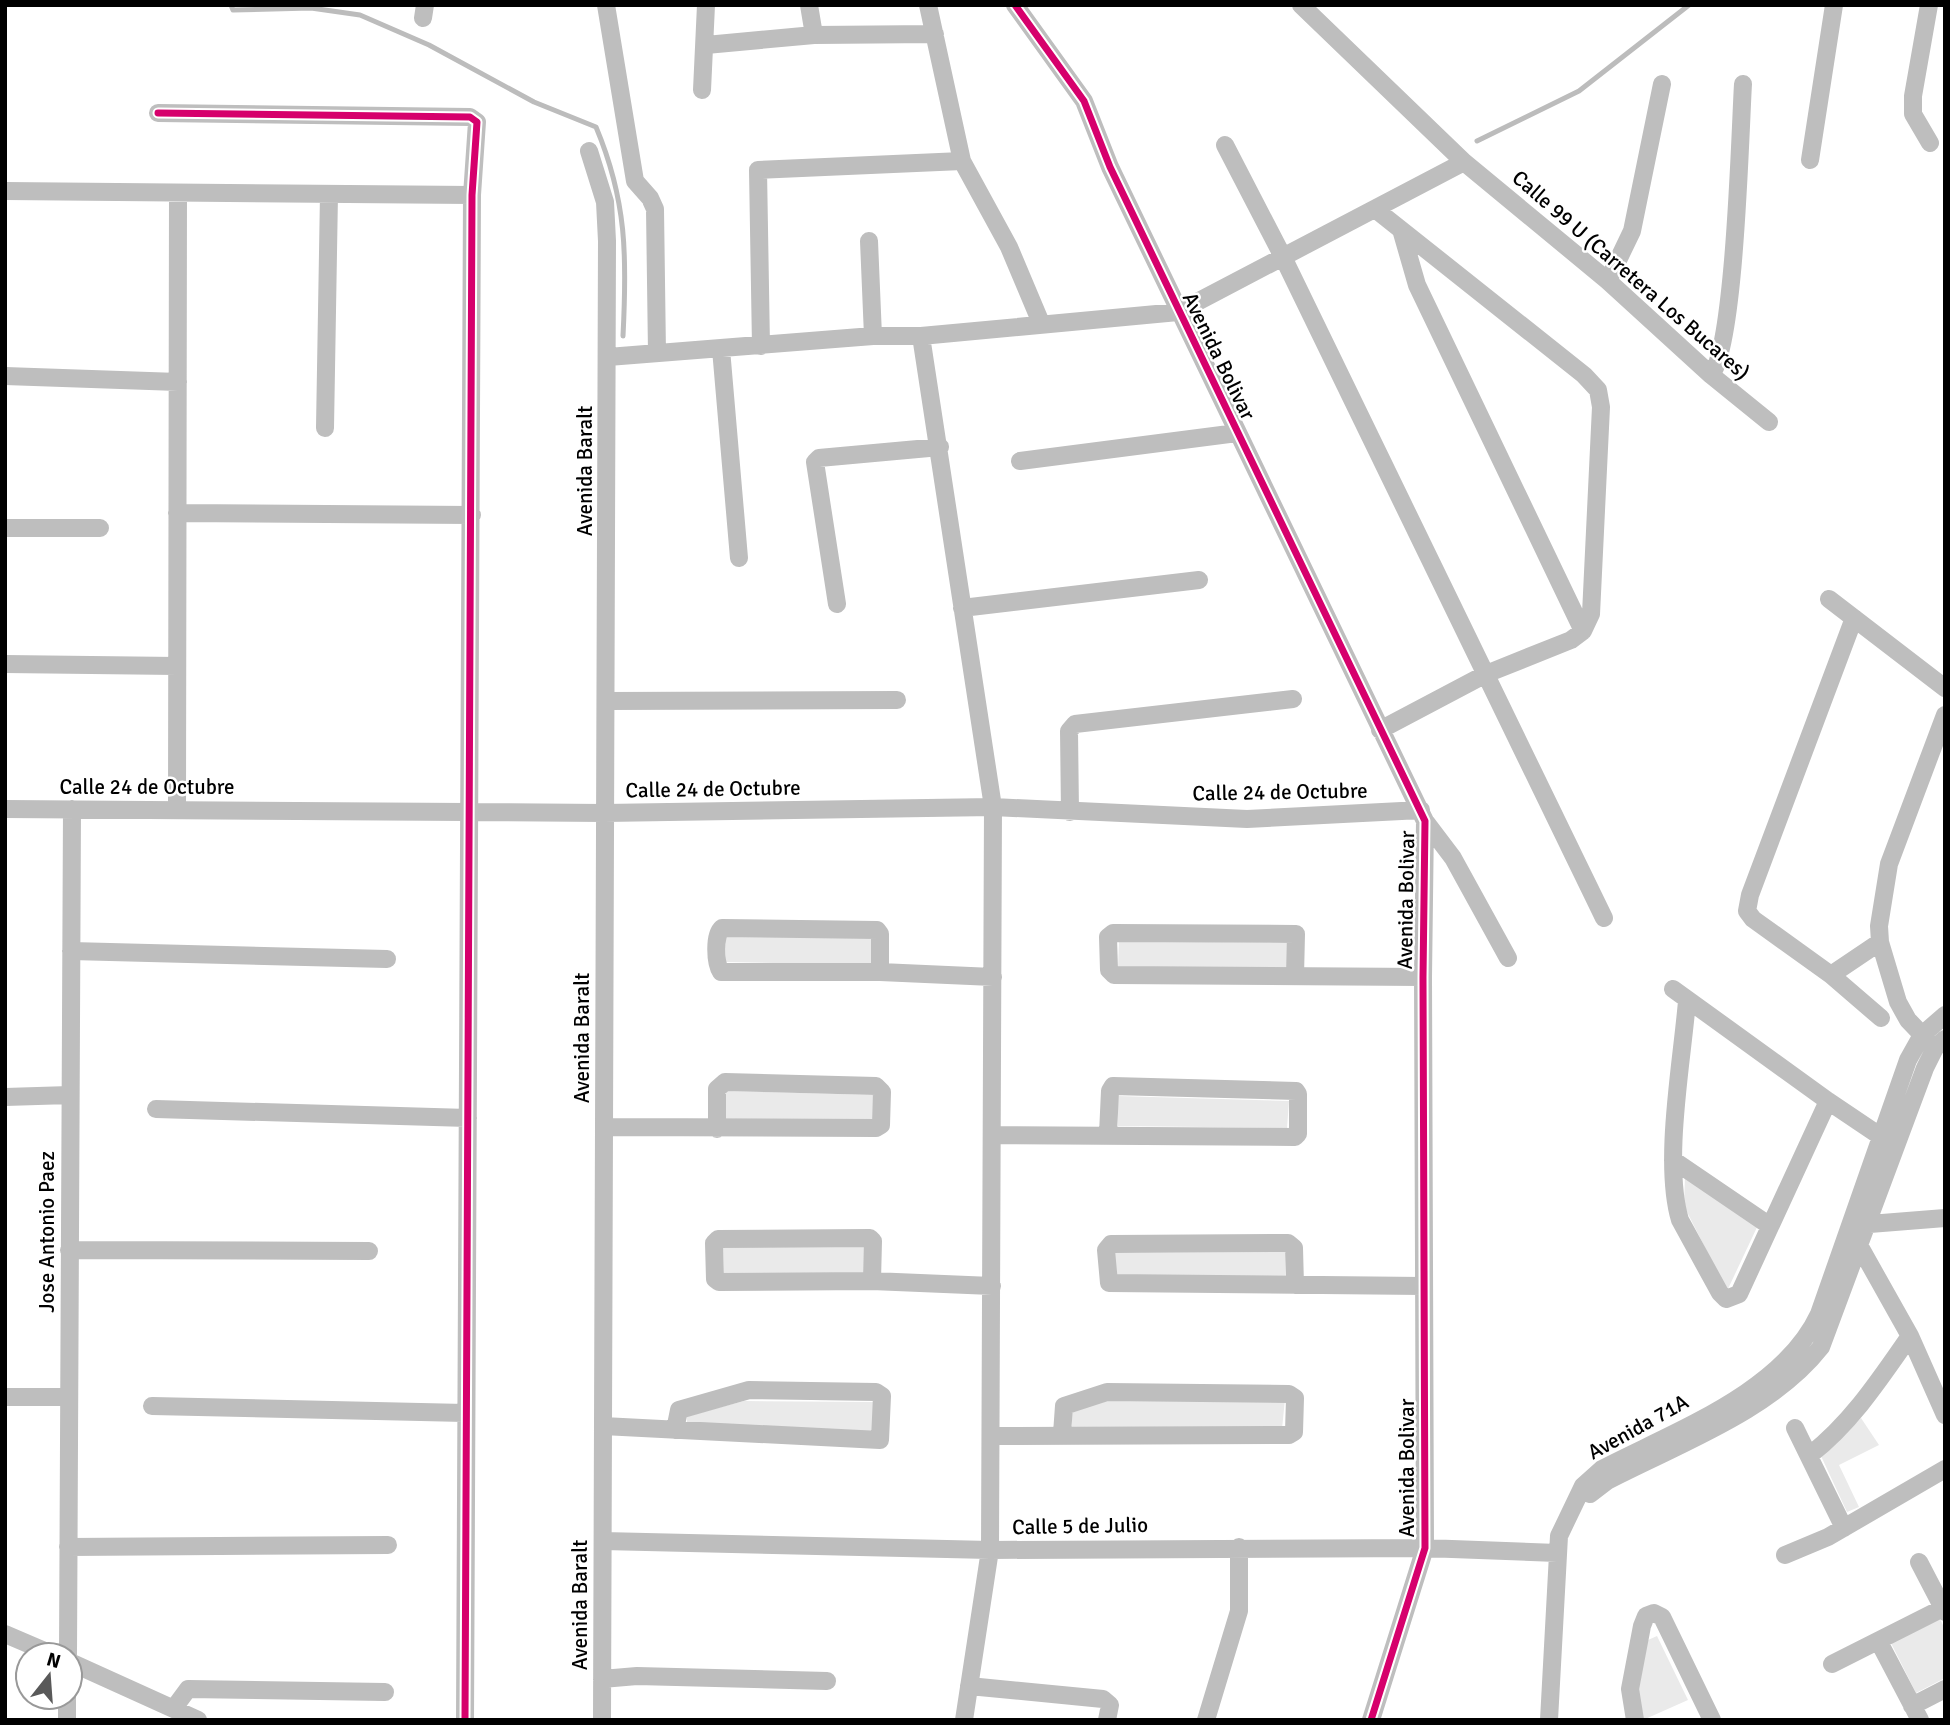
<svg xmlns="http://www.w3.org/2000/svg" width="1950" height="1725" viewBox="0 0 1950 1725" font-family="Signika,sans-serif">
<rect width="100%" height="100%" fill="#fff"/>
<path fill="#eaeaea" d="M725 936H875L872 965 726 962Z
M1119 941 1289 943 1287 970 1118 967Z
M726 1091 874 1095 873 1121H724Z
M1118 1096 1289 1101 1287 1128 1118 1126Z
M1685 1176 1759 1223 1727 1291 1684 1206Z
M723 1246H865L866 1276 724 1274Z
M1285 1252V1278L1114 1275 1113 1253Z
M1101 1397 1285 1399 1282 1429 1072 1427V1407Z
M744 1401 873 1402V1432L687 1423V1416Z
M1861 1418 1879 1445 1839 1465 1859 1507 1847 1512 1821 1456Z
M1940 1619 1945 1629V1678L1916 1693 1891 1643Z
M1657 1636 1688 1700 1643 1720 1634 1693 1648 1640Z"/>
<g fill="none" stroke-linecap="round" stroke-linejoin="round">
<path stroke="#bcbcbc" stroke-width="5" d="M231 5 233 10 311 8 360 15 429 45 534 102 596 127C627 201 627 257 623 336
M1477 141 1579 91 1689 5"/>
<path stroke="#bebebe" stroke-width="18" d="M606 5 635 181 650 198 655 209 657 353
M809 5 814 35
M928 5 962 161 1009 247 1041 323
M1015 5 1084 101 1110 167 1425 821 1423 977 1425 1548 1371 1720
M1301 5 1464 162 1608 281 1711 375 1769 422
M1929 5 1913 96V114L1930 143
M423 18 425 5
M706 45 814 35 935 34
M702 90 706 5
M158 113 470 117 477 122 472 195 465 1720
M1225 145 1283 257 1604 918
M589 151 605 202 607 241 602 1720
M1810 160 1834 5
M5 191 472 195
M1375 209 1584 375 1598 390 1601 407 1591 614 1583 631 1571 640 1486 674 1380 730
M1402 233 1417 285 1583 631
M869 241 873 336
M1608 281 1632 231 1662 84
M921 336 993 807 990 1550 964 1720
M761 346 758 170 962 161
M721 349 739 558
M608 357 873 336H921L1178 312 1464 162
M1711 375C1735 346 1740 133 1743 84
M5 376 178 382
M325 428 329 194
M1020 461 1237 433
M177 513 472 515
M5 528H100
M1829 599 1945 688
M837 604 815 462 819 458 940 447
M962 608 1199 580
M1854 618 1750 895 1747 911 1753 919 1831 975 1881 1018
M5 664 177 666
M606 701 897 700
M5 809 605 813 993 807 1247 819 1421 810
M177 810 178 193
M1070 812 1069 731 1075 724 1293 699
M1425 821 1453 858 1508 958
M71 951 387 959
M880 972V934L877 930 722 928C714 935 715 963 721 972H880L993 977
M1831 975 1880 942
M1295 976 1296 934 1113 933 1108 937 1109 970 1114 975 1423 977
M1673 989 1828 1101 1880 1136 1891 1140
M1687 1001C1682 1062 1663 1163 1680 1220L1720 1293 1726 1299 1739 1294 1828 1101
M1930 1043 1908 1020 1898 1002 1880 942 1879 926 1889 864 1945 715
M5 1097 70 1095
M156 1109 468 1118
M604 1127 876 1128 881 1125 882 1092 876 1086 725 1082 717 1089V1129
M993 1135 1295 1137 1298 1134V1094L1296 1091 1113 1086 1110 1091 1108 1134
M1673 1160 1770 1226
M1857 1225 1945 1218
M1854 1244 1860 1247 1910 1336 1945 1415
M69 1250 369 1251
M872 1281 873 1241 870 1238 718 1239 714 1243 715 1279 719 1282 872 1281 992 1286
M1295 1285 1294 1248 1288 1243 1111 1244 1106 1250 1109 1283 1424 1286
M5 1397H68
M152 1406 465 1413
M603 1426 880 1440 882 1396 876 1392 749 1390 679 1410 675 1430
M1795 1428 1844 1528
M991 1436 1289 1435 1294 1432 1295 1398 1289 1394 1107 1392 1064 1406 1062 1434
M1810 1455C1852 1422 1880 1379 1910 1336
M1590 1494 1607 1481C1678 1444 1771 1411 1821 1347L1925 1068 1935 1048 1945 1039
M603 1541 990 1550 1425 1548 1557 1553
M68 1547 388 1545
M1785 1555 1828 1537 1945 1469
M1919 1562 1945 1612
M5 1634 54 1655
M1879 1642 1920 1720
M68 1655 72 809
M70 1662 198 1720
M1832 1664 1943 1608
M602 1679 637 1676 827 1681
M969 1686 1103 1699 1110 1705 1107 1720
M1912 1706 1945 1689
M174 1708 188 1689 385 1692
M67 1720V1697
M1206 1720 1239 1611V1547
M1549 1720 1559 1536 1583 1486 1602 1469C1675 1431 1783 1392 1819 1314L1908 1060 1922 1035 1945 1015
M1635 1720 1630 1689 1642 1626 1646 1616 1654 1613 1662 1617 1712 1720"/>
<defs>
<path id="cycleway" d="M1015 5 1084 101 1110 167 1425 821 1423 977 1425 1548 1371 1720
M158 113 470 117 477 122 472 195 465 1720"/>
</defs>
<use href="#cycleway" stroke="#fff" stroke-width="11"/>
<use href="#cycleway" stroke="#d6006c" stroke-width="7"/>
</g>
<g text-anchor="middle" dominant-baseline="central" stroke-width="5" stroke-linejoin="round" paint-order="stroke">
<g font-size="21" fill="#000" stroke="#fff">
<text transform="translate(1631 275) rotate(41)">Calle 99 U (Carretera Los Bucares)</text>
<text transform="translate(1219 356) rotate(64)">Avenida Bolivar</text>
<text transform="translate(585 471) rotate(-90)">Avenida Baralt</text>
<text x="147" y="787">Calle 24 de Octubre</text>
<text transform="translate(713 789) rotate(-1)">Calle 24 de Octubre</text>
<text transform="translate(1280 792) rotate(-1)">Calle 24 de Octubre</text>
<text transform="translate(1406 900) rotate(-89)">Avenida Bolivar</text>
<text transform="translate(582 1038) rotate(-90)">Avenida Baralt</text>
<text transform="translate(47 1232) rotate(-90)">Jose Antonio Paez</text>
<text transform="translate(1638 1427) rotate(-29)">Avenida 71A</text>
<text transform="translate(1407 1468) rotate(-90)">Avenida Bolivar</text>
<text transform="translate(1080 1526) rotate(-1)">Calle 5 de Julio</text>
<text transform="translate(580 1605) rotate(-90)">Avenida Baralt</text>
</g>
</g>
<rect width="1950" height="1725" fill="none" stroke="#000000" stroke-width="14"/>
<g transform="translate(49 1676) rotate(17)"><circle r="33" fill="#ffffff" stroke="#999999" stroke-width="2"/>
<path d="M0-5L12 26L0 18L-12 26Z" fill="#595959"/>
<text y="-10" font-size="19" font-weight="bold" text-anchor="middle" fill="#000000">N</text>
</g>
</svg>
